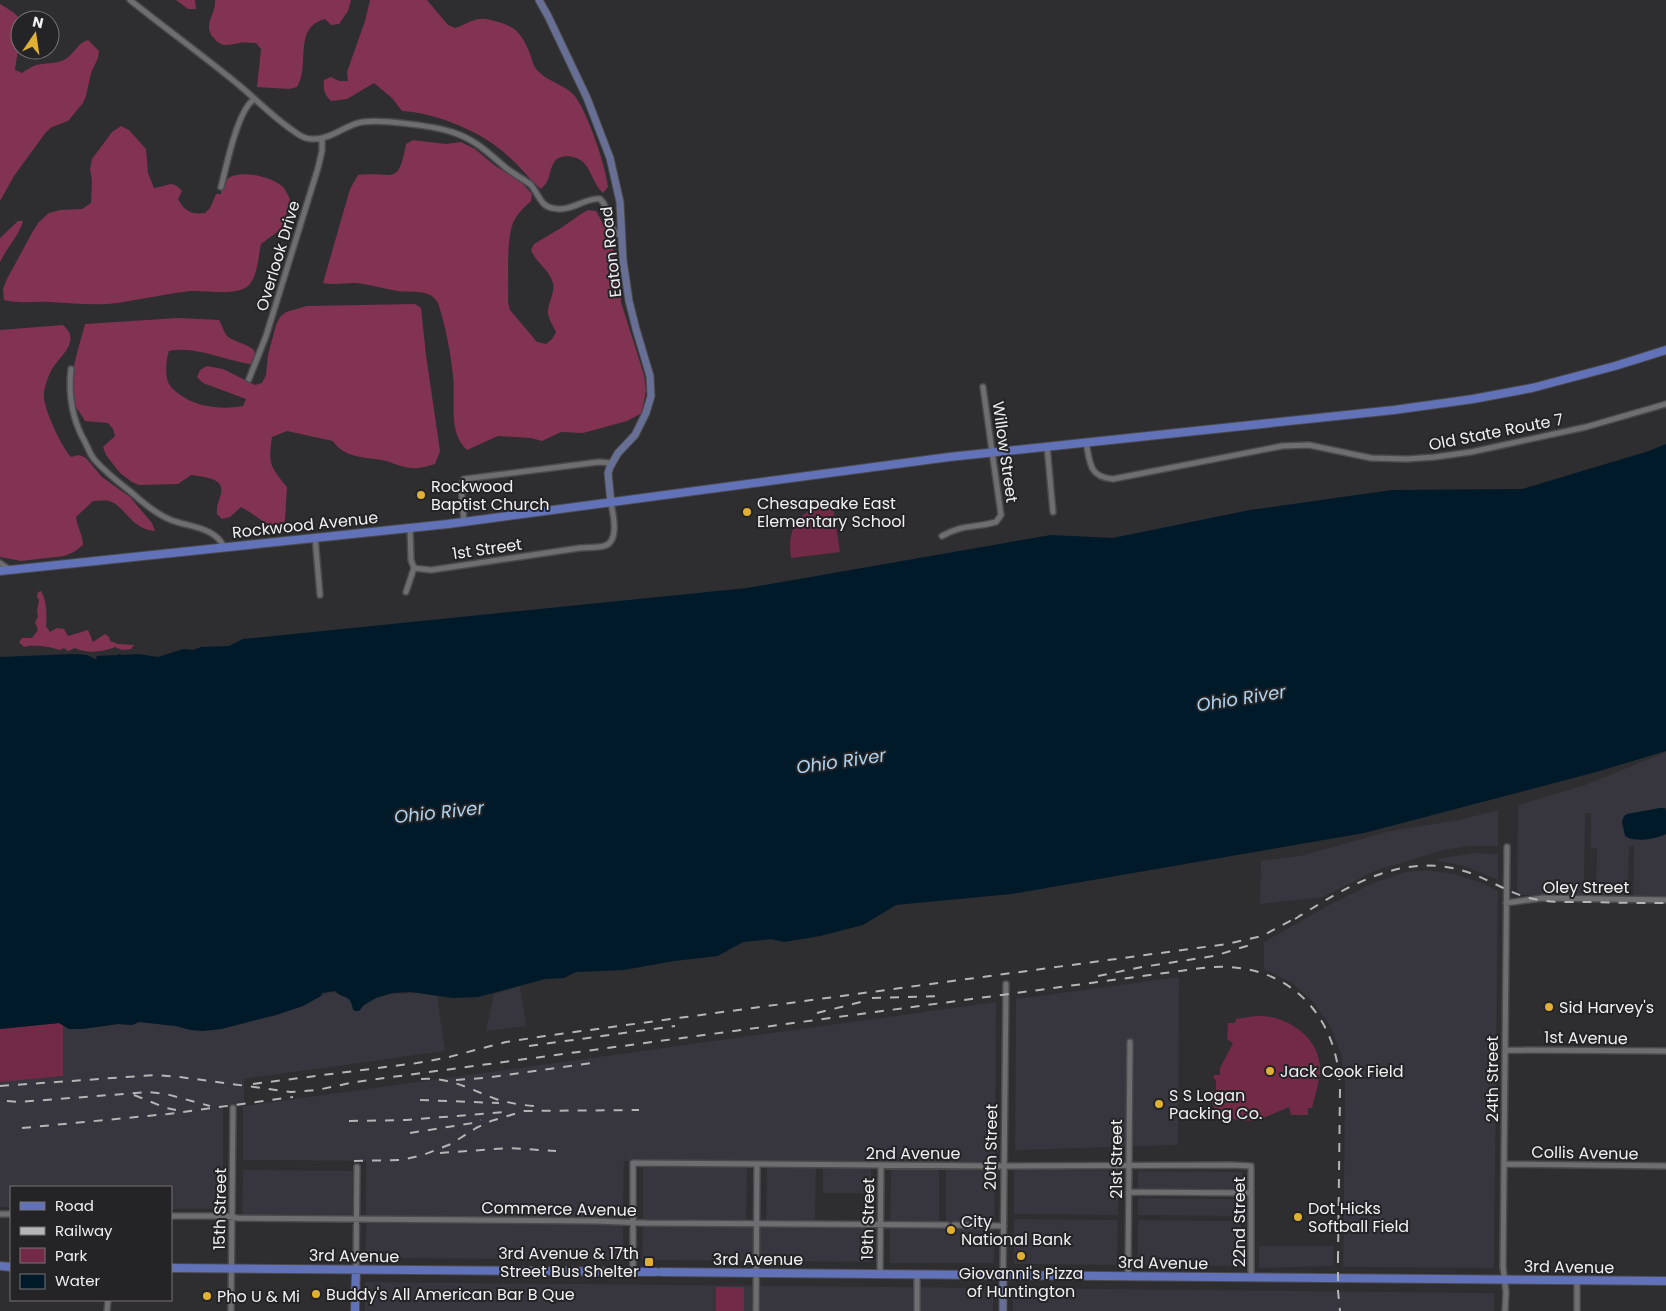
<svg xmlns="http://www.w3.org/2000/svg" width="1666" height="1311" viewBox="0 0 1666 1311" font-family="Poppins,sans-serif">
<rect width="100%" height="100%" fill="#2e2d30"/>
<path fill="#37353d" d="M1666 752V896H1633L1634 846 1629 847 1628 896 1596 895 1597 849 1591 848V813H1585L1584 895H1525L1517 892 1518 805 1585 785Z
M1498 810V846H1468L1444 850 1377 870 1323 897 1260 904 1261 861 1299 856 1395 830 1459 820Z
M1476 853 1498 854V880L1464 866 1438 861V859L1448 857Z
M1426 870 1456 874 1484 884 1498 891 1494 1268 1343 1267 1345 1082 1341 1054 1330 1026 1314 1003 1292 983 1264 969V942L1329 905 1373 883 1405 872Z
M1179 977 1178 1145 1015 1150 1016 999Z
M520 986 526 1026 486 1031 494 994Z
M333 992 348 997 351 1000 353 1009 356 1011H359L364 1005 376 998 389 994 419 993 437 996 445 1051 244 1079V1106L996 1002 995 1164 624 1161 623 1218 366 1216V1161L243 1160V1107L223 1108V1209H171V1187H11V1207H0V1081L63 1076V1025L69 1029H82L118 1024 132 1025 139 1022 176 1026 191 1030 221 1029 276 1015 303 1006 324 994Z
M643 1166 747 1167 746 1222 643 1221Z
M767 1167 816 1168 815 1222H766Z
M823 1168H871V1193H823Z
M891 1168 939 1169V1223H890Z
M946 1169H995L994 1263H890V1228H946Z
M1014 1169 1118 1171V1215L1014 1214Z
M243 1170 353 1171 352 1215 242 1214Z
M1138 1171 1242 1172V1189L1138 1188Z
M1138 1198 1242 1199 1241 1216 1138 1215Z
M1014 1219 1118 1220 1117 1265 1014 1264Z
M1138 1220 1241 1221V1266L1137 1265Z
M366 1223 623 1225V1260L365 1258Z
M643 1225 870 1228V1262L642 1260Z
M1259 1246H1334L1333 1266 1259 1268Z
M365 1282 994 1288 993 1311H365Z
M1013 1288 1494 1293V1311H1013Z"/>
<path fill="#722a47" d="M832 500 840 552 791 558C786 524 801 511 832 500Z
M1255 1016C1261 1016 1269 1016 1275 1018 1297 1024 1318 1041 1320 1066 1321 1077 1315 1096 1312 1108H1308V1115H1291L1289 1107 1263 1118 1255 1117V1121C1232 1119 1209 1122 1212 1091H1216V1080L1214 1079V1075H1220V1068L1233 1043 1227 1039 1228 1023H1235L1236 1019Z
M59 1023 63 1025V1076L0 1082V1029Z
M716 1287H744V1311H716Z"/>
<path fill="#823352" d="M176 0H195L196 9H188Z
M215 0H351L348 11 339 24 331 25 325 19C292 28 311 65 297 87L289 89 257 87 261 49 256 43C250 43 244 42 239 43 229 45 221 48 214 38 211 36 209 31 209 27 209 18 216 10 215 0Z
M370 0H427L448 25 455 28C463 26 472 19 480 19 485 18 490 20 495 21 513 26 520 30 528 49 532 57 532 66 539 72 549 82 565 85 574 95 587 110 606 167 608 187L603 193C594 185 592 172 584 163 578 156 561 153 555 161 548 170 552 180 541 189 529 179 520 166 508 156 483 132 437 113 402 111L392 98 374 83 347 99 331 101C324 94 323 89 324 80L331 77 339 81H348L347 72 365 21Z
M0 4C6 8 16 12 19 19 24 30 16 58 15 70L22 73C26 70 31 67 36 65 45 63 55 64 64 60 75 54 77 43 88 40L99 51 98 58 91 73 86 96 83 103 68 121 52 127 46 132 14 176 0 201Z
M121 126 129 130 146 149 148 173 154 188C168 186 172 179 182 191L178 199C184 211 192 215 205 213L210 208 216 194H221V185C224 183 227 179 230 177 243 170 274 177 284 188 286 191 288 195 290 199L285 220 280 230 261 244C258 257 258 278 247 287 233 296 206 290 190 291 166 294 142 299 118 303 95 306 73 303 50 302 34 301 19 304 4 300L3 289 7 279 33 231 39 222 49 213 60 210 82 209 91 203 92 181 90 169 92 159 112 132Z
M413 140 446 144 461 142 475 149 494 165 521 182 532 194 531 201C523 208 515 216 512 226 506 246 509 281 508 302L510 310 537 342 546 344 552 339 556 332C553 326 547 317 548 310 549 301 555 293 553 283 549 269 536 263 531 250L534 244 561 228 581 214 588 210 596 211 612 239 614 255 619 278 621 302 644 375 646 390 642 413 627 421 583 433 561 432 542 441 531 438 498 436 467 450C447 432 456 400 453 376 451 354 445 324 438 303 436 300 433 296 430 295 420 290 408 293 398 291 383 289 370 284 355 283 344 283 334 285 323 283L350 189 358 175C393 171 398 188 406 144Z
M18 221H23C20 234 6 249 0 262V238Z
M415 304 421 308 426 355 440 451 435 464C428 466 419 469 412 468 402 468 392 462 382 460 364 457 344 458 333 441L287 431 272 437C268 465 270 466 287 487L285 520 282 527C266 527 255 514 241 507L230 517 222 519 217 514C216 505 219 502 221 494 225 477 202 477 191 475L178 484 139 485 132 482 120 473 106 455 103 447 115 436 113 429 108 423 85 421C82 415 75 407 73 401 67 380 80 344 85 324L178 318 219 320C222 325 224 332 227 336 234 342 246 343 254 350L256 358 251 364C227 361 193 345 169 351 166 360 165 374 168 382 170 387 175 391 179 394 196 407 222 410 243 406L246 399 203 383 197 377 200 370 207 366 223 369 255 385 262 383 266 375 268 355 276 325 280 317 286 312 307 306Z
M63 325C68 330 72 334 70 342 68 352 56 361 51 371 48 377 43 390 44 397 44 409 62 448 71 457L79 455 86 458 102 477 130 497 152 523 155 531C130 529 126 506 109 501 104 500 98 501 93 501L76 517C77 527 83 535 83 545L74 552 64 556 21 561 0 557V330Z
M41 591C47 601 47 615 46 626L50 632 57 628 64 629 68 636 88 630 93 642 105 634 109 637 110 641 118 644 134 645 131 649 122 650 115 647C103 652 87 654 75 648L68 651 64 648 60 650C52 647 33 644 24 647L19 642 22 638H32L38 630 35 622 38 617 37 611 39 600 37 597 38 592Z"/>
<path fill="#011a2a" d="M1666 444V751L1596 772 1364 833 1011 894 896 905 863 925 820 936 784 942 771 939 743 942 718 956 674 961 624 970 576 972 564 978 545 979 478 997 453 998 411 992 392 993 376 998 364 1005 359 1011H355L353 1009C350 993 344 1000 335 991L322 993 321 996 303 1006 276 1015 221 1029 203 1031 191 1030 176 1026 139 1022 132 1025 118 1024 82 1029H69L59 1023 0 1029V657L73 654 87 655 97 660 96 656 117 655 118 654 123 655 138 654 158 657 183 649 193 650 201 647 229 646 243 639 747 588 1051 535 1113 538 1250 510 1392 490 1522 489 1649 451Z
M1660 808H1665L1666 811V834C1656 839 1635 843 1625 836L1622 822 1624 816 1627 814Z"/>
<g fill="none" stroke-linecap="round" stroke-linejoin="round">
<defs>
<path id="street" d="M130 0C166 29 204 56 240 86 258 101 275 119 295 132 300 136 306 139 312 139 329 140 343 127 358 123 376 118 433 126 452 132 476 140 486 151 505 167 512 173 522 178 530 184 538 192 540 206 552 208 571 213 585 197 600 199 612 209 604 229 622 236
M221 187C226 168 238 107 255 99
M71 369C68 396 72 419 85 442 88 448 90 454 94 459 105 472 118 482 131 492 143 503 156 514 171 520 189 527 215 527 224 547
M249 379 266 336 318 168 322 151V138
M1086 442C1090 463 1089 477 1113 479L1282 446 1309 445 1371 458 1407 459 1435 457 1471 452 1586 427 1666 404
M1047 446 1053 512
M464 522 461 486 464 479 599 462 611 463
M410 528 411 560 414 568 431 570 580 548C588 547 597 548 604 546 620 542 613 514 611 503
M942 536C963 524 975 528 996 522L1001 515 983 387
M315 537 320 595
M0 563 10 570
M406 592 414 568
M1506 903 1543 898 1666 900
M1505 1050 1666 1051
M1504 1164 1666 1166
M1129 1192 1251 1193
M0 1214H11
M171 1216H226L238 1218 595 1221 646 1223 947 1225
M954 1225 1004 1226
M356 1270 357 1167
M633 1272V1163L997 1166 1231 1165 1251 1166V1278
M880 1274 881 1165
M1003 1275 1006 984
M1128 1276 1130 1042
M107 1311 108 1300
M231 1311 233 1108
M756 1311 757 1164
M917 1311V1275
M1505 1311 1506 1292 1503 1267 1507 847
M1577 1311V1280"/>
<path id="secondary" d="M539 0 548 16 587 98 610 158 620 202 623 260 629 301 636 329 650 376 651 396 646 413 635 435 618 453 610 467 608 473 611 503
M1003 1311V1275"/>
<path id="primary" d="M0 571 448 524 949 457 1394 410 1473 399 1532 388 1615 366 1666 350
M0 1266 11 1267
M171 1268 656 1272
M661 1272 1666 1281
M355 1311 356 1270"/>
</defs>
<use href="#street" stroke="#4a494c" stroke-width="8"/>
<use href="#secondary" stroke="#4a494c" stroke-width="9"/>
<use href="#primary" stroke="#4a494c" stroke-width="10"/>
<use href="#street" stroke="#6e6d70" stroke-width="5"/>
<use href="#secondary" stroke="#676f95" stroke-width="7"/>
<use href="#primary" stroke="#6172b9" stroke-width="8"/>
<path stroke="#b5b4b6" stroke-width="2" stroke-dasharray="9 9" stroke-linecap="butt" d="M1295 919C1346 887 1401 852 1464 871 1488 878 1509 894 1534 899 1552 903 1572 902 1590 902 1616 903 1641 903 1666 903
M1098 976 1142 967 1214 956 1250 945
M872 998 940 996
M817 1013 865 1001
M529 1046 675 1026
M421 1079C450 1077 469 1089 496 1099 508 1103 521 1105 534 1106
M456 1080 484 1078 591 1063
M253 1084 417 1063 445 1058 506 1042 545 1036 1227 944 1262 936 1301 915
M0 1086 155 1075 180 1077 291 1092 317 1090 355 1082 1202 968C1282 958 1338 1010 1340 1089L1338 1259
M134 1095 166 1108 176 1110
M420 1100 499 1103
M7 1101 19 1102 149 1092 166 1094 210 1106
M349 1121 407 1120 504 1112
M22 1128 168 1114 293 1097
M410 1133 473 1123 481 1120
M440 1153 509 1148 556 1151
M354 1161 401 1160 423 1155 451 1144 476 1128 491 1121 524 1111 639 1110
M1338 1254V1291L1340 1311"/>
</g>
<g fill="#e0b034" stroke="#242326" stroke-width="2">
<circle cx="421" cy="495" r="5"/>
<circle cx="747" cy="512" r="5"/>
<circle cx="1549" cy="1007" r="5"/>
<circle cx="1270" cy="1071" r="5"/>
<circle cx="1159" cy="1104" r="5"/>
<circle cx="1298" cy="1217" r="5"/>
<circle cx="951" cy="1230" r="5"/>
<circle cx="1021" cy="1256" r="5"/>
<rect x="644" y="1257" width="10" height="10" rx="2.5"/>
<circle cx="316" cy="1294" r="5"/>
<circle cx="207" cy="1296" r="5"/>
</g>
<g text-anchor="middle" dominant-baseline="central" stroke-width="4" stroke-linejoin="round" paint-order="stroke">
<g font-size="16" fill="#f0eff1" stroke="#242326">
<text transform="translate(611 252) rotate(-96)">Eaton Road</text>
<text transform="translate(278 256) rotate(-73)">Overlook Drive</text>
<text transform="translate(1496 432) rotate(-11)">Old State Route 7</text>
<text transform="translate(1005 452) rotate(82)">Willow Street</text>
<text transform="translate(305 525) rotate(-6)">Rockwood Avenue</text>
<text transform="translate(487 549) rotate(-8)">1st Street</text>
<text x="1586" y="887">Oley Street</text>
<text transform="translate(1586 1038) rotate(1)">1st Avenue</text>
<text transform="translate(1492 1079) rotate(-90)">24th Street</text>
<text transform="translate(991 1147) rotate(-89)">20th Street</text>
<text x="913" y="1153">2nd Avenue</text>
<text transform="translate(1585 1153) rotate(1)">Collis Avenue</text>
<text transform="translate(1116 1159) rotate(-90)">21st Street</text>
<text transform="translate(220 1209) rotate(-89)">15th Street</text>
<text transform="translate(559 1209) rotate(1)">Commerce Avenue</text>
<text transform="translate(868 1219) rotate(-89)">19th Street</text>
<text transform="translate(1239 1222) rotate(-90)">22nd Street</text>
<text transform="translate(354 1256) rotate(1)">3rd Avenue</text>
<text x="758" y="1259">3rd Avenue</text>
<text transform="translate(1163 1263) rotate(1)">3rd Avenue</text>
<text transform="translate(1569 1267) rotate(1)">3rd Avenue</text>
</g>
<g font-size="16" fill="#f0eff1" stroke="#242326" text-anchor="start">
<text x="431" y="486">Rockwood<tspan x="431" dy="18">Baptist Church</tspan></text>
<text x="757" y="503">Chesapeake East<tspan x="757" dy="18">Elementary School</tspan></text>
<text x="1559" y="1007">Sid Harvey's</text>
<text x="1280" y="1071">Jack Cook Field</text>
<text x="1169" y="1095">S S Logan<tspan x="1169" dy="18">Packing Co.</tspan></text>
<text x="1308" y="1208">Dot Hicks<tspan x="1308" dy="18">Softball Field</tspan></text>
<text x="961" y="1221">City<tspan x="961" dy="18">National Bank</tspan></text>
<text x="639" y="1253" text-anchor="end">3rd Avenue &amp; 17th<tspan x="639" dy="18">Street Bus Shelter</tspan></text>
<text x="1021" y="1273" text-anchor="middle">Giovanni's Pizza<tspan x="1021" dy="18">of Huntington</tspan></text>
<text x="326" y="1294">Buddy's All American Bar B Que</text>
<text x="217" y="1296">Pho U &amp; Mi</text>
</g>
<g font-size="18" font-style="italic" fill="#add3f0" stroke="#242326">
<text transform="translate(1241 698) rotate(-9)">Ohio River</text>
<text transform="translate(841 761) rotate(-8)">Ohio River</text>
<text transform="translate(439 812) rotate(-6)">Ohio River</text>
</g>
</g>
<rect x="10" y="1186" width="162" height="115" fill="#242326" stroke="#767577"/>
<rect x="20" y="1202" width="25" height="8" fill="#6172b9" stroke="#767577"/>
<text x="55" y="1211" font-size="15" fill="#f0eff1">Road</text>
<rect x="20" y="1227" width="25" height="8" fill="#b5b4b6" stroke="#767577"/>
<text x="55" y="1236" font-size="15" fill="#f0eff1">Railway</text>
<rect x="20" y="1248" width="25" height="15" fill="#722a47" stroke="#767577"/>
<text x="55" y="1261" font-size="15" fill="#f0eff1">Park</text>
<rect x="20" y="1274" width="25" height="15" fill="#011a2a" stroke="#767577"/>
<text x="55" y="1286" font-size="15" fill="#f0eff1">Water</text>
<g transform="translate(35 35) rotate(13)"><circle r="24" fill="#242326" stroke="#767577"/>
<path d="M0-4L9 19L0 12L-9 19Z" fill="#e0b034"/>
<text y="-8" font-size="14" font-weight="bold" text-anchor="middle" fill="#f0eff1">N</text>
</g>
</svg>
